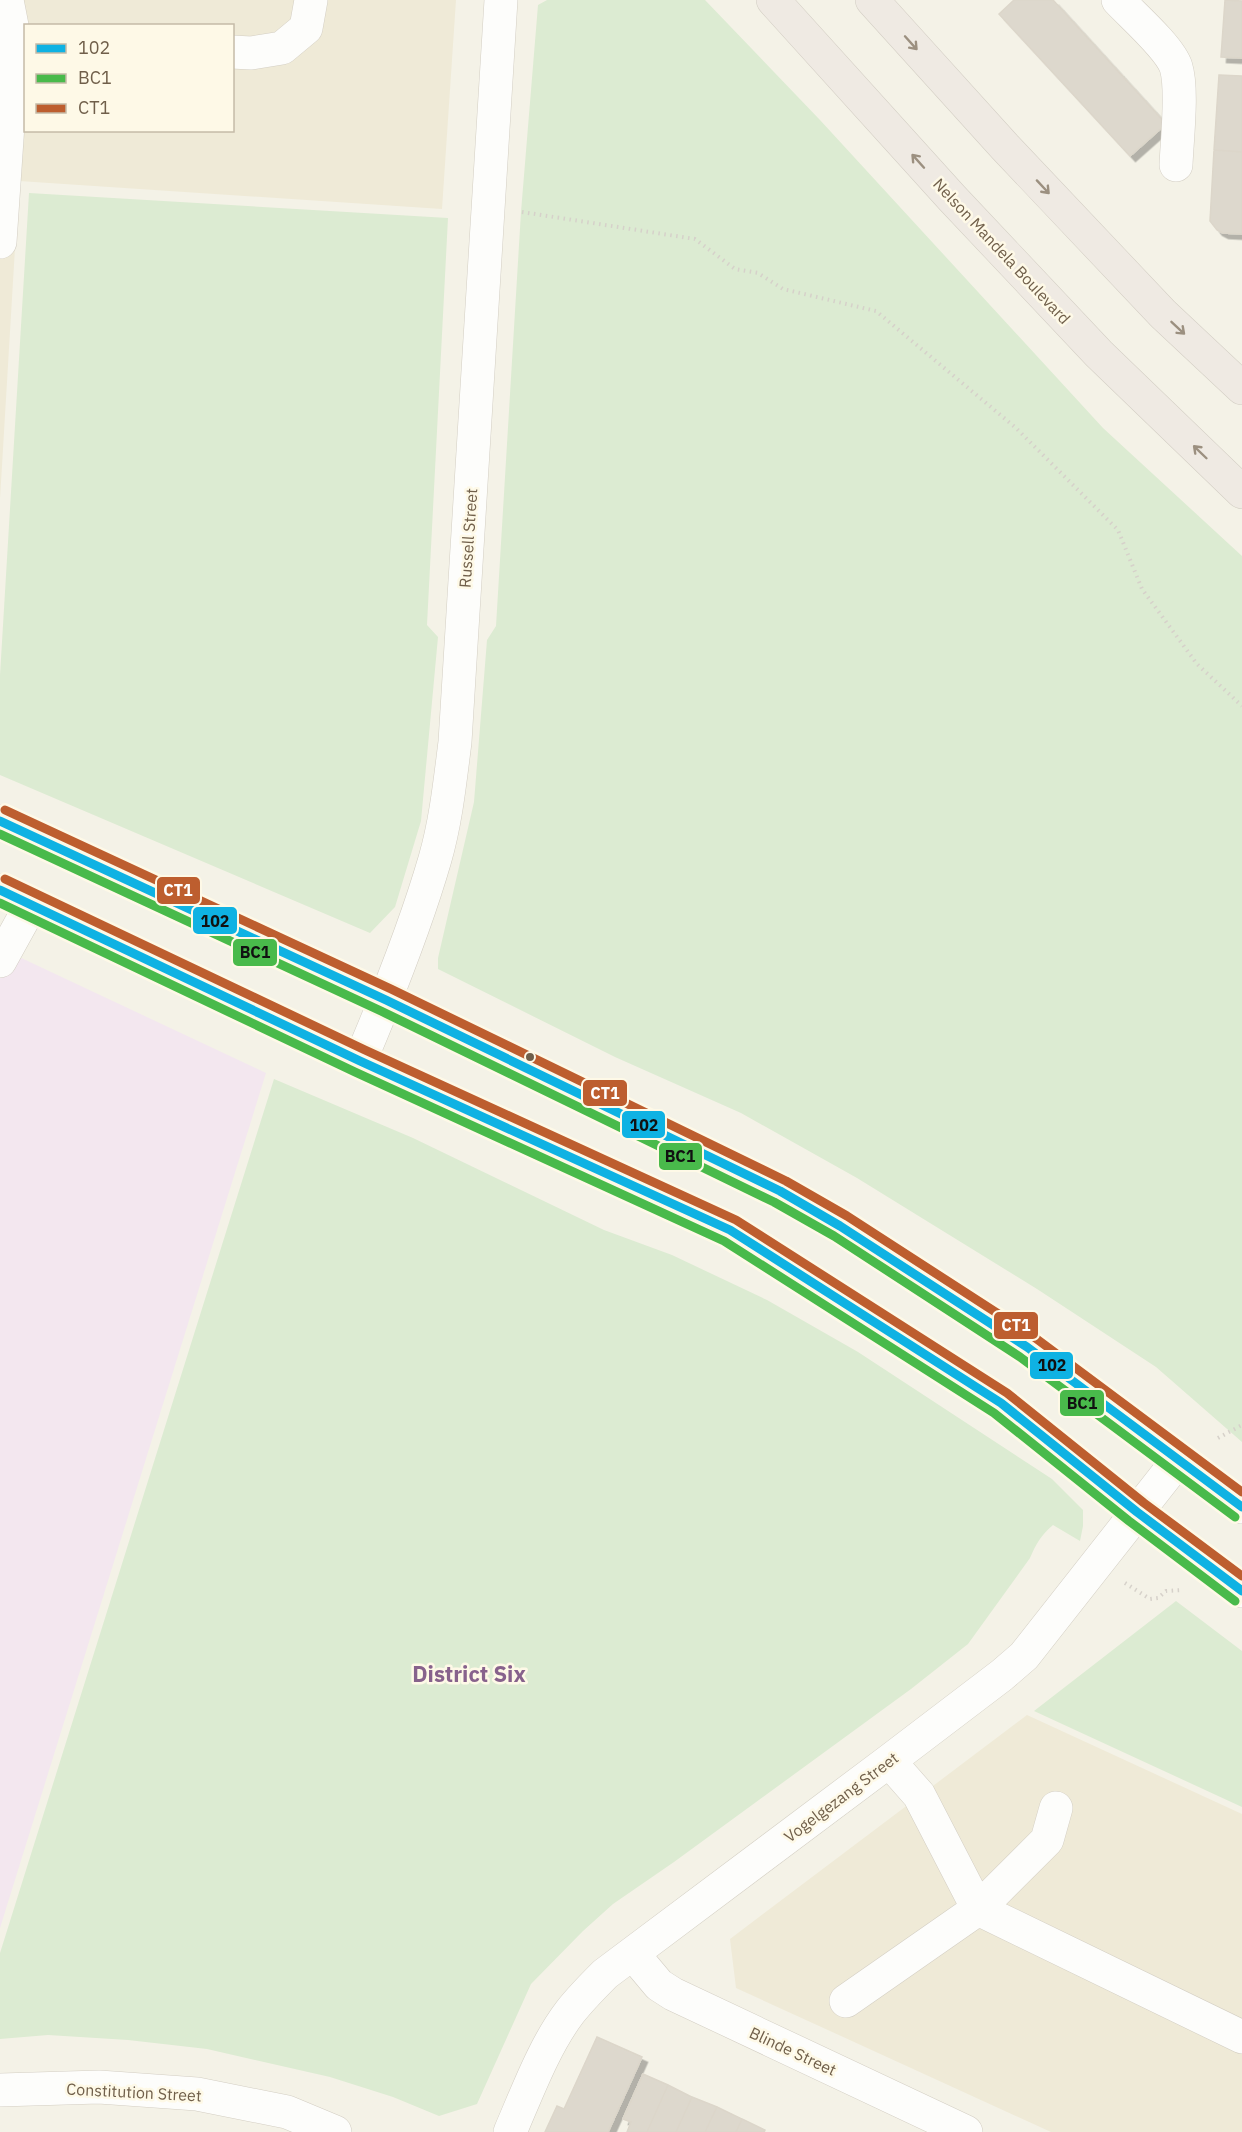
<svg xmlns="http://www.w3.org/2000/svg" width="1242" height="2132" viewBox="0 0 1242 2132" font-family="'IBM Plex Sans',sans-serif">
<defs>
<filter id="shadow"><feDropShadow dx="5.5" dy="5.5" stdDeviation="0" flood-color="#0004"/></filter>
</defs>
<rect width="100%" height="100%" fill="#f4f2e7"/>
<path fill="#efead7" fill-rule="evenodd" d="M0 0H456L442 209 19 181 0 499ZM26 26H232V130H26Z
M1027 1715 1242 1814V2132H1051L736 1988 730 1939Z"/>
<path fill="#f3e7ef" d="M0 948 266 1073 0 1928Z"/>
<path fill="#dcebd2" d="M547 0H705L820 120 1103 428 1242 556V1442L1156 1367 1037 1289 857 1178 741 1113 615 1057 438 969V958L474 802 487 640 496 626 521 212 538 5Z
M29 193 448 218 427 625 438 637 421 821 395 907 370 933 0 775V675Z
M274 1079 413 1138 604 1230 672 1255 767 1300 858 1352 1052 1479 1083 1510V1526L1080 1541 1053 1525C1041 1535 1036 1544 1030 1558L968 1644 911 1689 674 1862 613 1904 583 1931 531 1984 477 2104 439 2116 393 2097 330 2077 207 2049 128 2040 48 2035 0 2039V1953Z
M1176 1601 1242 1651V1807L1034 1711Z"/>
<path fill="#ddd8cd" stroke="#dcd6ca" stroke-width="1.5" filter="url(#shadow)" d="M1014 0H1053L1166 124 1130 156 999 14Z
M1225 0 1242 1V58L1221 57Z
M1219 75 1242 76V152L1214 150Z
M1214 150 1242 152V234L1223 233 1217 230 1210 221Z
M597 2037 642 2057 608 2132H545L557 2106 564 2109Z
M643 2074 668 2085 647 2132H627L631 2122 623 2119Z
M668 2085 692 2097 676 2132H647Z
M692 2097 717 2107 705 2132H676Z
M717 2107 742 2119 736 2132H705Z
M742 2119 765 2130 764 2132H736Z"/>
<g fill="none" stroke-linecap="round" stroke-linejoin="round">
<defs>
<path id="minor" d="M1118 0C1132 15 1170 48 1176 67 1183 89 1177 140 1176 165
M232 52 251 53 282 48 306 28 311 0
M0 242 14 36 7 0
M0 821 386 1000 780 1191 840 1226 1027 1347 1242 1507
M0 890 360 1061 730 1230 1001 1403 1137 1512 1242 1591
M0 961 31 905
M360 1061C388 995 415 928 435 859 446 821 450 781 455 742L501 0
M889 1761 919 1795 978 1909 1242 2037
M633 1954 659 1985 673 1994 966 2132
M846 2001 978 1909 1047 1840 1056 1808
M0 2090 99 2087 197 2094 287 2112 335 2132
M510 2132C527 2093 544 2046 570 2012 581 1998 593 1986 605 1974L889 1761 1002 1675 1024 1656 1179 1459"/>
<path id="highway" d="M773 0 952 198 1099 354 1242 492
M872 0 1005 147 1163 314 1242 388"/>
</defs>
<use href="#minor" stroke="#d3cec3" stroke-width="34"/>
<use href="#highway" stroke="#d3cec4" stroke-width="34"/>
<path stroke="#d6d1ca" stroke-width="4" stroke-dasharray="1.5 4.5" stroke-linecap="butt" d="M522 212 695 239 735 269 758 273 783 289 876 311 1016 428 1118 530 1142 589 1197 664 1242 706
M1218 1438 1242 1425
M1125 1583 1150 1599 1158 1598 1166 1591 1182 1590"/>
<use href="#minor" stroke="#fdfdfb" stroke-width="33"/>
<use href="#highway" stroke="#efeae3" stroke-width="33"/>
<defs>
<path id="bus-1" d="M0 821 386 1000 780 1191 840 1226 1027 1347 1242 1507
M0 890 360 1061 730 1230 1001 1403 1137 1512 1242 1591"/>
<path id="bus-2" d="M0 834 381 1011 774 1202 834 1236 1020 1357 1235 1517
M0 903 355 1072 724 1241 994 1413 1129 1521 1235 1601"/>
<path id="bus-3" d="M5 810 391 989 786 1181 847 1216 1034 1337 1242 1492
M5 879 365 1050 736 1220 1007 1393 1144 1503 1242 1576"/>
</defs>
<use href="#bus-1" stroke="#fef9e7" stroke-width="14"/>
<use href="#bus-2" stroke="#fef9e7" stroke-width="14"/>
<use href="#bus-3" stroke="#fef9e7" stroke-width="14"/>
<use href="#bus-1" stroke="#0fb2e3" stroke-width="9"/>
<use href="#bus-2" stroke="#49ba4b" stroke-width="9"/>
<use href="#bus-3" stroke="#bd5e2f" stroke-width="9"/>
</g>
<defs><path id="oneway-shaft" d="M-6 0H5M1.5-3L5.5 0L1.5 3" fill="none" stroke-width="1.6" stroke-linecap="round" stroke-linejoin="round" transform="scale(1.5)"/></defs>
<g stroke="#9c9080">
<use href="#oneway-shaft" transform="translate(911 43) rotate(48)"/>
<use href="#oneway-shaft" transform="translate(918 161) rotate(-132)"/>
<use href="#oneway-shaft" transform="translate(1043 187) rotate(47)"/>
<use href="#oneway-shaft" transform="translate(1178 328) rotate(43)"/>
<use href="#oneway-shaft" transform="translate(1200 452) rotate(-136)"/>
</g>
<circle fill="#705f4a" stroke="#fef9e7" stroke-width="2" cx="530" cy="1057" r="5"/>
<g text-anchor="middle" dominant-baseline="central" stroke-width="5" stroke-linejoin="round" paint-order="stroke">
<g font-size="16" fill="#705f4a" stroke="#fef9e7">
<text transform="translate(1002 251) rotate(47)">Nelson Mandela Boulevard</text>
<text transform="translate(468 538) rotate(-86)">Russell Street</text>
<text transform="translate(841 1797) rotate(-37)">Vogelgezang Street</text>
<text transform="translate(793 2051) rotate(25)">Blinde Street</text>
<text transform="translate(134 2092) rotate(3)">Constitution Street</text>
</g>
<g font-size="22" font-weight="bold" fill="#87628c" stroke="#fef9e7">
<text x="469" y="1673">District Six</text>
</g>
</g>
<g stroke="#fef9e7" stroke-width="2">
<rect x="156" y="876" width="45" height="29" rx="6" fill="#bd5e2f"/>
<rect x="192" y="906" width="46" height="29" rx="6" fill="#0fb2e3"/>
<rect x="232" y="938" width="46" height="29" rx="6" fill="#49ba4b"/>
<rect x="582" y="1079" width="46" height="28" rx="6" fill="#bd5e2f"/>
<rect x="621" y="1110" width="45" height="29" rx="6" fill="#0fb2e3"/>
<rect x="658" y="1142" width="45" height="29" rx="6" fill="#49ba4b"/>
<rect x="993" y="1311" width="46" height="29" rx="6" fill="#bd5e2f"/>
<rect x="1029" y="1351" width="45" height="29" rx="6" fill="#0fb2e3"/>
<rect x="1059" y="1389" width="46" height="28" rx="6" fill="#49ba4b"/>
</g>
<g font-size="16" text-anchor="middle" font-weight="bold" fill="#fff">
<text x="178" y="896">CT1</text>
<text x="605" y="1099">CT1</text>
<text x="1016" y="1331">CT1</text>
</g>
<g font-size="16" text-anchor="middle" font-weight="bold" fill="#111">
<text x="215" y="927">102</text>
<text x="255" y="958">BC1</text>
<text x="644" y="1131">102</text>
<text x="680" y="1162">BC1</text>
<text x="1052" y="1371">102</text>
<text x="1082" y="1409">BC1</text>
</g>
<rect x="24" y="24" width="210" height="108" fill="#fef9e7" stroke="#c5bba8" stroke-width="1.5"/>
<rect x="36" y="44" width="30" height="9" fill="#0fb2e3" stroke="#c5bba8" stroke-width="1.5"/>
<text x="78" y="54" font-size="18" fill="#705f4a">102</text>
<rect x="36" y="74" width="30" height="9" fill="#49ba4b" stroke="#c5bba8" stroke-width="1.5"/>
<text x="78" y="84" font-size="18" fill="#705f4a">BC1</text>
<rect x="36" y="104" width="30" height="9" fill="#bd5e2f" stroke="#c5bba8" stroke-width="1.5"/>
<text x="78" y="114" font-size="18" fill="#705f4a">CT1</text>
</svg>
